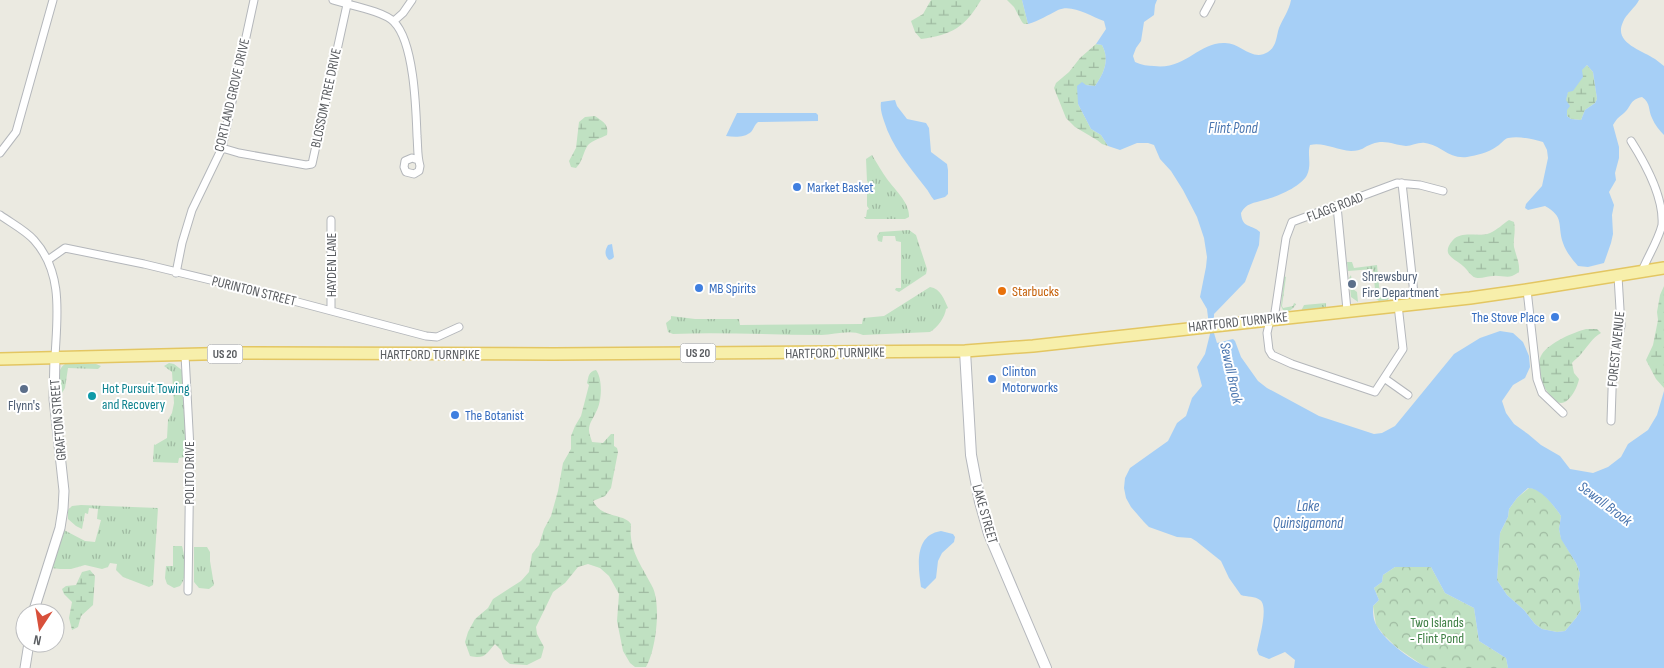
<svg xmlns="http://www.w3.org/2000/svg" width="1664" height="668" viewBox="0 0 1664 668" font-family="'Sofia Sans Condensed',sans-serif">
<defs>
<pattern id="grass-tufts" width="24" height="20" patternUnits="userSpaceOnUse" patternTransform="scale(1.25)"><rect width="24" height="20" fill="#c0e1c2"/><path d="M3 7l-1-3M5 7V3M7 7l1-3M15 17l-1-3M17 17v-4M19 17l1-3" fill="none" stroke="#9fbaa1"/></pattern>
<pattern id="wetland-marsh" width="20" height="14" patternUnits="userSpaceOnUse" patternTransform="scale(1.25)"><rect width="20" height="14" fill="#c0e1c2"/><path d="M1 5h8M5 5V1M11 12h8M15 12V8" fill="none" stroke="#9fbaa1"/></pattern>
<pattern id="park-crowns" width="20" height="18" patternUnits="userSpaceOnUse" patternTransform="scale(1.25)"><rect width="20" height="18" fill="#c0e1c2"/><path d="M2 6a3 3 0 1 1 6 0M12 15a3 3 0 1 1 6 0" fill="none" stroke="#9fbaa1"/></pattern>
</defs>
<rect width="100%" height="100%" fill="#ebeae1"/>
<path fill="url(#grass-tufts)" d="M872 155C877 163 882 172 887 179 895 190 910 203 909 217L905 219H866L864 217H866L867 210 869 209 867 206V184L868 182 867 181 866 159Z
M909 230 916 235 927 269 926 274 899 292 895 290 896 288H901V242L896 241 895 236H883L882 242 878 241 877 236 880 232Z
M1347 262H1352L1354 268 1377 265 1380 295 1387 294 1389 297 1388 300 1379 301 1376 299 1373 269 1348 271Z
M1351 275 1353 289 1357 292 1358 302 1351 297 1349 278Z
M1284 276 1286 277 1282 306 1283 308 1293 306 1294 303 1296 304C1293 309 1288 314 1283 310L1281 306Z
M930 287C941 289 944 299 948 308L946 309C945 317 938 327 930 332L863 335C849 329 835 335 821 335 772 335 722 332 673 334L668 332 666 323 671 319V316L695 319H739L740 325 862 324 863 318 884 316Z
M1326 303V307L1324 308 1301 311 1304 305Z
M169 363 174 364 183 371 186 447 185 457 179 458 178 463 153 462 154 444 155 445 167 438 168 420 172 413 174 403 172 372 164 366Z
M65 364H96L101 366 98 369 68 368 65 388 62 393 58 392C59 383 56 370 65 364Z
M81 505 158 508 153 585 149 587 123 577 116 570 117 564 110 563 108 567 102 569 85 565 71 569H60L51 568 64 530 85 541 95 542 101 520 97 519 98 509 89 508 88 514 85 513 82 529 76 526 68 519V510L72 506Z
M173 546H182C185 557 188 577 180 586L174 588 167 584 165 578 166 566H173Z
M194 547H207L210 552V561L214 585 209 589 199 588 194 582Z"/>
<path fill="url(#wetland-marsh)" d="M931 0H981C965 27 952 35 921 39L915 32 911 21 923 14Z
M1007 0H1022L1028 24H1024L1022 22 1014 7Z
M1096 44 1102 45C1110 60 1104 73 1095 86L1086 85 1078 94V104L1091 129 1101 135 1108 146 1102 144 1097 140 1075 127 1066 118 1054 88 1056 83 1069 72 1080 58Z
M1587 65 1593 72 1597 99 1595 103 1585 110 1581 120 1571 119 1567 116C1567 111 1566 105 1566 100 1567 88 1578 72 1587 65Z
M595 116C603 122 609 124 607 135 601 138 593 140 588 145 583 152 583 161 576 168L571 167 569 161 576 148 579 122 585 117Z
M1509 220 1514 222C1516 232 1513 239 1514 247 1516 256 1520 263 1519 272 1517 273 1515 275 1512 276 1507 278 1499 275 1493 276 1487 276 1479 280 1474 277 1470 275 1467 269 1463 266 1454 258 1440 255 1453 240 1463 230 1478 238 1490 233 1497 230 1503 224 1509 220Z
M1664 286V388L1656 379 1646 360 1653 345 1658 320 1657 312 1660 295Z
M1586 329H1597L1601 333C1592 338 1588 346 1581 354 1578 358 1575 359 1572 363L1574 373 1579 379C1578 386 1570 403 1561 403 1557 403 1555 400 1552 397 1541 387 1534 367 1542 354 1549 343 1574 332 1586 329Z
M596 370C603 379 602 402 596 412 593 419 589 423 589 430 589 434 591 438 592 442L603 443 611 434H614V446L617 448 618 452 611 488 605 496 593 501C602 519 624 513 631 524 628 550 642 566 653 588 661 606 656 650 646 667H635L630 663 623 651 617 621 619 594 609 576 600 568 588 564 578 567 565 583 553 592 536 627 537 634 544 647 541 658 527 665 510 664 504 659 501 650 495 644C485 655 485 659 470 656L465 642 468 632 475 619 488 608 493 599 521 581 529 572 532 554 539 545 544 529 551 516 558 491 563 463 571 449V436L575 426 581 416 589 385 587 383C589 376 588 372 596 370Z
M90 570 95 576 93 605 81 616 78 627 72 630 69 618 72 602 64 594 62 589 66 586 76 585 82 572Z"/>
<path fill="url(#park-crowns)" d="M1529 488C1541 487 1555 507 1561 516L1559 529 1561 538 1576 563 1580 573 1578 584 1581 610 1576 618 1565 631 1557 632 1542 629 1535 624 1524 610 1507 595 1497 580 1500 533 1508 517 1509 509 1517 498Z
M1395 567H1431L1445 593 1474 608 1479 641 1506 658 1508 668H1430L1425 667 1396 647 1383 634 1376 625 1373 606 1379 600 1374 588 1382 582 1383 575Z"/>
<path fill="#a6cff6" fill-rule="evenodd" d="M1022 0H1157L1155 5 1154 15 1144 22 1141 41 1136 48 1133 56 1135 62C1142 65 1148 66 1154 66 1186 70 1198 42 1225 43 1241 43 1252 62 1268 52 1277 46 1276 37 1279 28 1283 18 1289 11 1291 0H1639C1635 8 1626 14 1623 22 1613 43 1642 50 1655 59 1658 61 1661 64 1664 66V135C1659 130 1655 125 1652 118 1648 110 1651 103 1642 97 1629 100 1632 106 1624 113 1618 118 1617 118 1613 125L1619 147V158L1615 173 1616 180 1609 192 1614 205 1612 215 1613 234 1611 243 1604 263 1588 267 1578 266C1572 259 1566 252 1563 243 1557 225 1565 217 1545 206L1528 210 1525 208 1526 204 1542 186 1548 158 1547 150 1543 142C1532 139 1520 136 1508 138 1504 139 1500 145 1496 147 1488 153 1477 155 1467 157 1448 159 1441 145 1425 143 1418 142 1412 146 1406 146 1394 145 1385 139 1372 144 1363 147 1363 151 1351 151 1336 150 1324 142 1310 145 1307 155 1312 164 1307 175 1301 187 1276 197 1264 200 1254 203 1246 203 1241 213 1242 229 1252 224 1260 232L1259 245 1245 282 1214 314V333L1217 343 1233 339 1235 341 1241 357 1258 381 1267 388 1319 416 1374 434 1382 433 1395 426 1454 354 1480 338 1500 331 1513 333 1523 342 1529 356 1530 367 1525 378 1513 385 1502 401 1506 413 1514 424 1528 434 1541 445 1560 456 1570 469 1593 473 1608 467 1621 457 1628 444 1648 430 1657 415 1664 391V668H1508L1506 658 1479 641 1474 608 1445 593 1431 567H1395L1383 575 1382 582 1374 588 1379 600 1373 606C1373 613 1373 620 1377 626 1385 641 1414 663 1430 668H1294L1295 660 1285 652 1269 659 1259 655 1257 650C1259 639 1269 606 1260 600 1255 596 1247 597 1241 595L1229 578 1221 561 1196 541 1191 538 1177 537 1149 527 1144 522 1131 507 1126 498 1124 488 1125 478 1130 468 1168 441 1177 423 1186 416 1192 398 1202 386 1197 367 1205 354 1210 334 1207 309 1200 297 1206 267 1207 257 1204 238 1197 217 1183 190 1171 171 1160 159 1154 145 1148 143H1137L1120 150 1108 146 1101 135 1091 129 1078 104 1077 86 1082 82 1086 85 1095 86C1104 73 1110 60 1102 45L1096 44 1106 29 1104 21C1089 16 1073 4 1058 10 1048 15 1039 21 1028 24ZM1587 65 1593 72 1597 99 1595 103 1585 110 1581 120 1571 119 1567 116V110L1570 106 1566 100 1568 92 1573 91 1583 77 1582 70ZM1528 488C1541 488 1555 507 1561 516L1559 529 1561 539 1576 563 1580 573 1578 584 1581 610 1576 618 1565 631 1557 632 1542 629 1535 624 1524 610 1507 595 1497 580 1500 533 1508 517 1509 509 1517 498Z
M895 100 897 106 907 119 926 123 929 128 931 152 947 164 948 170V194L945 197 934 200C930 196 929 191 925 187 909 166 892 147 884 121 882 115 880 109 881 102Z
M737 113H816L818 115V121L758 122C754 125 754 129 751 132 744 138 734 137 726 136Z
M612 244 614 257 612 259 609 260C604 255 605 250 608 245Z
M941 531 953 534 955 537 954 542 942 553 938 561 936 578 925 589 921 587C918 566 914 535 941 531Z"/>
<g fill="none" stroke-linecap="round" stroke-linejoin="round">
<defs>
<path id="minor" d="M333 0C348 5 384 11 394 22 414 42 416 108 417 136 418 147 417 155 420 166L419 171 414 174 406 172 404 167 405 161 412 158 418 160
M1204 13 1211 0
M394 21 403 13 412 0
M1631 141C1645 163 1664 197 1662 225 1658 241 1648 256 1642 271
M222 148 239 153 306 165 312 164 348 0
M0 153 16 132 53 0
M1402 183 1415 303
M1337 206 1347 310
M0 215C11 223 25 230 34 240 64 273 57 317 55 357
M48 260 65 248 144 264 256 291 426 336 437 337 459 327
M176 273 182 243 192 210 222 148 254 0
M1527 290 1537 379 1542 393 1563 413
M331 310V220
M1274 319 1286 238 1292 222 1397 183 1420 185 1443 191
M1270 320 1267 333 1269 350 1272 355 1292 364 1375 392 1403 349 1398 305
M185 355 190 449 188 591
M1384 378 1408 395
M1611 421 1613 361 1621 326 1618 276"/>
<path id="tertiary" d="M33 613 60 528 63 509 64 491 54 399 55 357
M25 668 29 643"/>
<path id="secondary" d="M965 351 971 455 980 502 989 534 1046 668"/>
<path id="primary" d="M0 359 242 353 554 354 965 351 1033 346 1470 298 1533 289 1664 268"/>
</defs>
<use href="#minor" stroke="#b4b7bb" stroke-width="9"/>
<use href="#tertiary" stroke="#b4b7bb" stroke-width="11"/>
<use href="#secondary" stroke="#b5b8bd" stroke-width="12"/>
<use href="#primary" stroke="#e3c662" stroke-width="14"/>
<use href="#minor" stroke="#fff" stroke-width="7"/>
<use href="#tertiary" stroke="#fff" stroke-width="9"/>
<use href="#secondary" stroke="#fff" stroke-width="10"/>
<use href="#primary" stroke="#f7efab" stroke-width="11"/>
</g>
<g fill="#3f7fe0" stroke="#fff" stroke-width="2">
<circle cx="797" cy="187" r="5"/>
<circle cx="699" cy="288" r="5"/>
<circle cx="1555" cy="317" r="5"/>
<circle cx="992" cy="379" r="5"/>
<circle cx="455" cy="415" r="5"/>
</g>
<g fill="#5c6f8a" stroke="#fff" stroke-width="2">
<circle cx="1352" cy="284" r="5"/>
<circle cx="24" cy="389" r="5"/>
</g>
<circle fill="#e8710a" stroke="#fff" stroke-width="2" cx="1002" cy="291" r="5"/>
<circle fill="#0f9aa8" stroke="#fff" stroke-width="2" cx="92" cy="396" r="5"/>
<g text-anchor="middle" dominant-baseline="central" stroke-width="4" stroke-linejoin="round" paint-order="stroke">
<g fill="#fff" stroke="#8c8e90" stroke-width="1">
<rect x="680.5" y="343.5" width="35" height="19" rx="4"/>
<rect x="207.5" y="344.5" width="35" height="19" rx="4"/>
</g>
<g font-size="12" font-weight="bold" fill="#5a5d61">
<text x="698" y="353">US 20</text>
<text x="225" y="354">US 20</text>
</g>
<g font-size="14" fill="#5a5d61" stroke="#fff">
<text transform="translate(232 95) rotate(-77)">CORTLAND GROVE DRIVE</text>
<text transform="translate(326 98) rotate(-78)">BLOSSOM TREE DRIVE</text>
<text transform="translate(1335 207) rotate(-21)">FLAGG ROAD</text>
<text transform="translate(331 265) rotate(-90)">HAYDEN LANE</text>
<text transform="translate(254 291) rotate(14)">PURINTON STREET</text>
<text transform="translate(1238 322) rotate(-6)">HARTFORD TURNPIKE</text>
<text transform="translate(1616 349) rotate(-84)">FOREST AVENUE</text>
<text transform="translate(835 353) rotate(-1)">HARTFORD TURNPIKE</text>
<text x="430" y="354">HARTFORD TURNPIKE</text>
<text transform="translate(58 420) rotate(-95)">GRAFTON STREET</text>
<text transform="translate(189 473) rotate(-90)">POLITO DRIVE</text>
<text transform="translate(985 514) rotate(74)">LAKE STREET</text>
</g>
<g font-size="14" fill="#366cbe" stroke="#fff" text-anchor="start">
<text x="807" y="187">Market Basket</text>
<text x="709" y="288">MB Spirits</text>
<text x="1545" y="317" text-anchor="end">The Stove Place</text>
<text x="1002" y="371">Clinton<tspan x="1002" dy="16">Motorworks</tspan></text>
<text x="465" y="415">The Botanist</text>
</g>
<g font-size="14" fill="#4e5e75" stroke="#fff" text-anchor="start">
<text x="1362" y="276">Shrewsbury<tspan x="1362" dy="16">Fire Department</tspan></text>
<text x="24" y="405" text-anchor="middle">Flynn's</text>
</g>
<g font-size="14" fill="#c56008" stroke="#fff" text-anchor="start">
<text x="1012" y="291">Starbucks</text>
</g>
<g font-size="14" fill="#0d838f" stroke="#fff" text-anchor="start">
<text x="102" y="388">Hot Pursuit Towing<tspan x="102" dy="16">and Recovery</tspan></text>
</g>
<g font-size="14" fill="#3c7e42" stroke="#fff">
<text x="1437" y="622">Two Islands<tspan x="1437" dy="16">- Flint Pond</tspan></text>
</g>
<g font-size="15" font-style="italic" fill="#4975af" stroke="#fff">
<text x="1233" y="128">Flint Pond</text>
<text transform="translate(1231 373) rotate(78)">Sewall Brook</text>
<text transform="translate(1605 504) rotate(37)">Sewall Brook</text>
<text x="1308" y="506">Lake<tspan x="1308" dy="17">Quinsigamond</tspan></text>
</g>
</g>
<g transform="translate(40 628) rotate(192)"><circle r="24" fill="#ffffff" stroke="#bdbec0"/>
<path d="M0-4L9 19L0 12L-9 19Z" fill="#d8503b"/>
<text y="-8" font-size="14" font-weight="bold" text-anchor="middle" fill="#5a5d61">N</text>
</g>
</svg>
